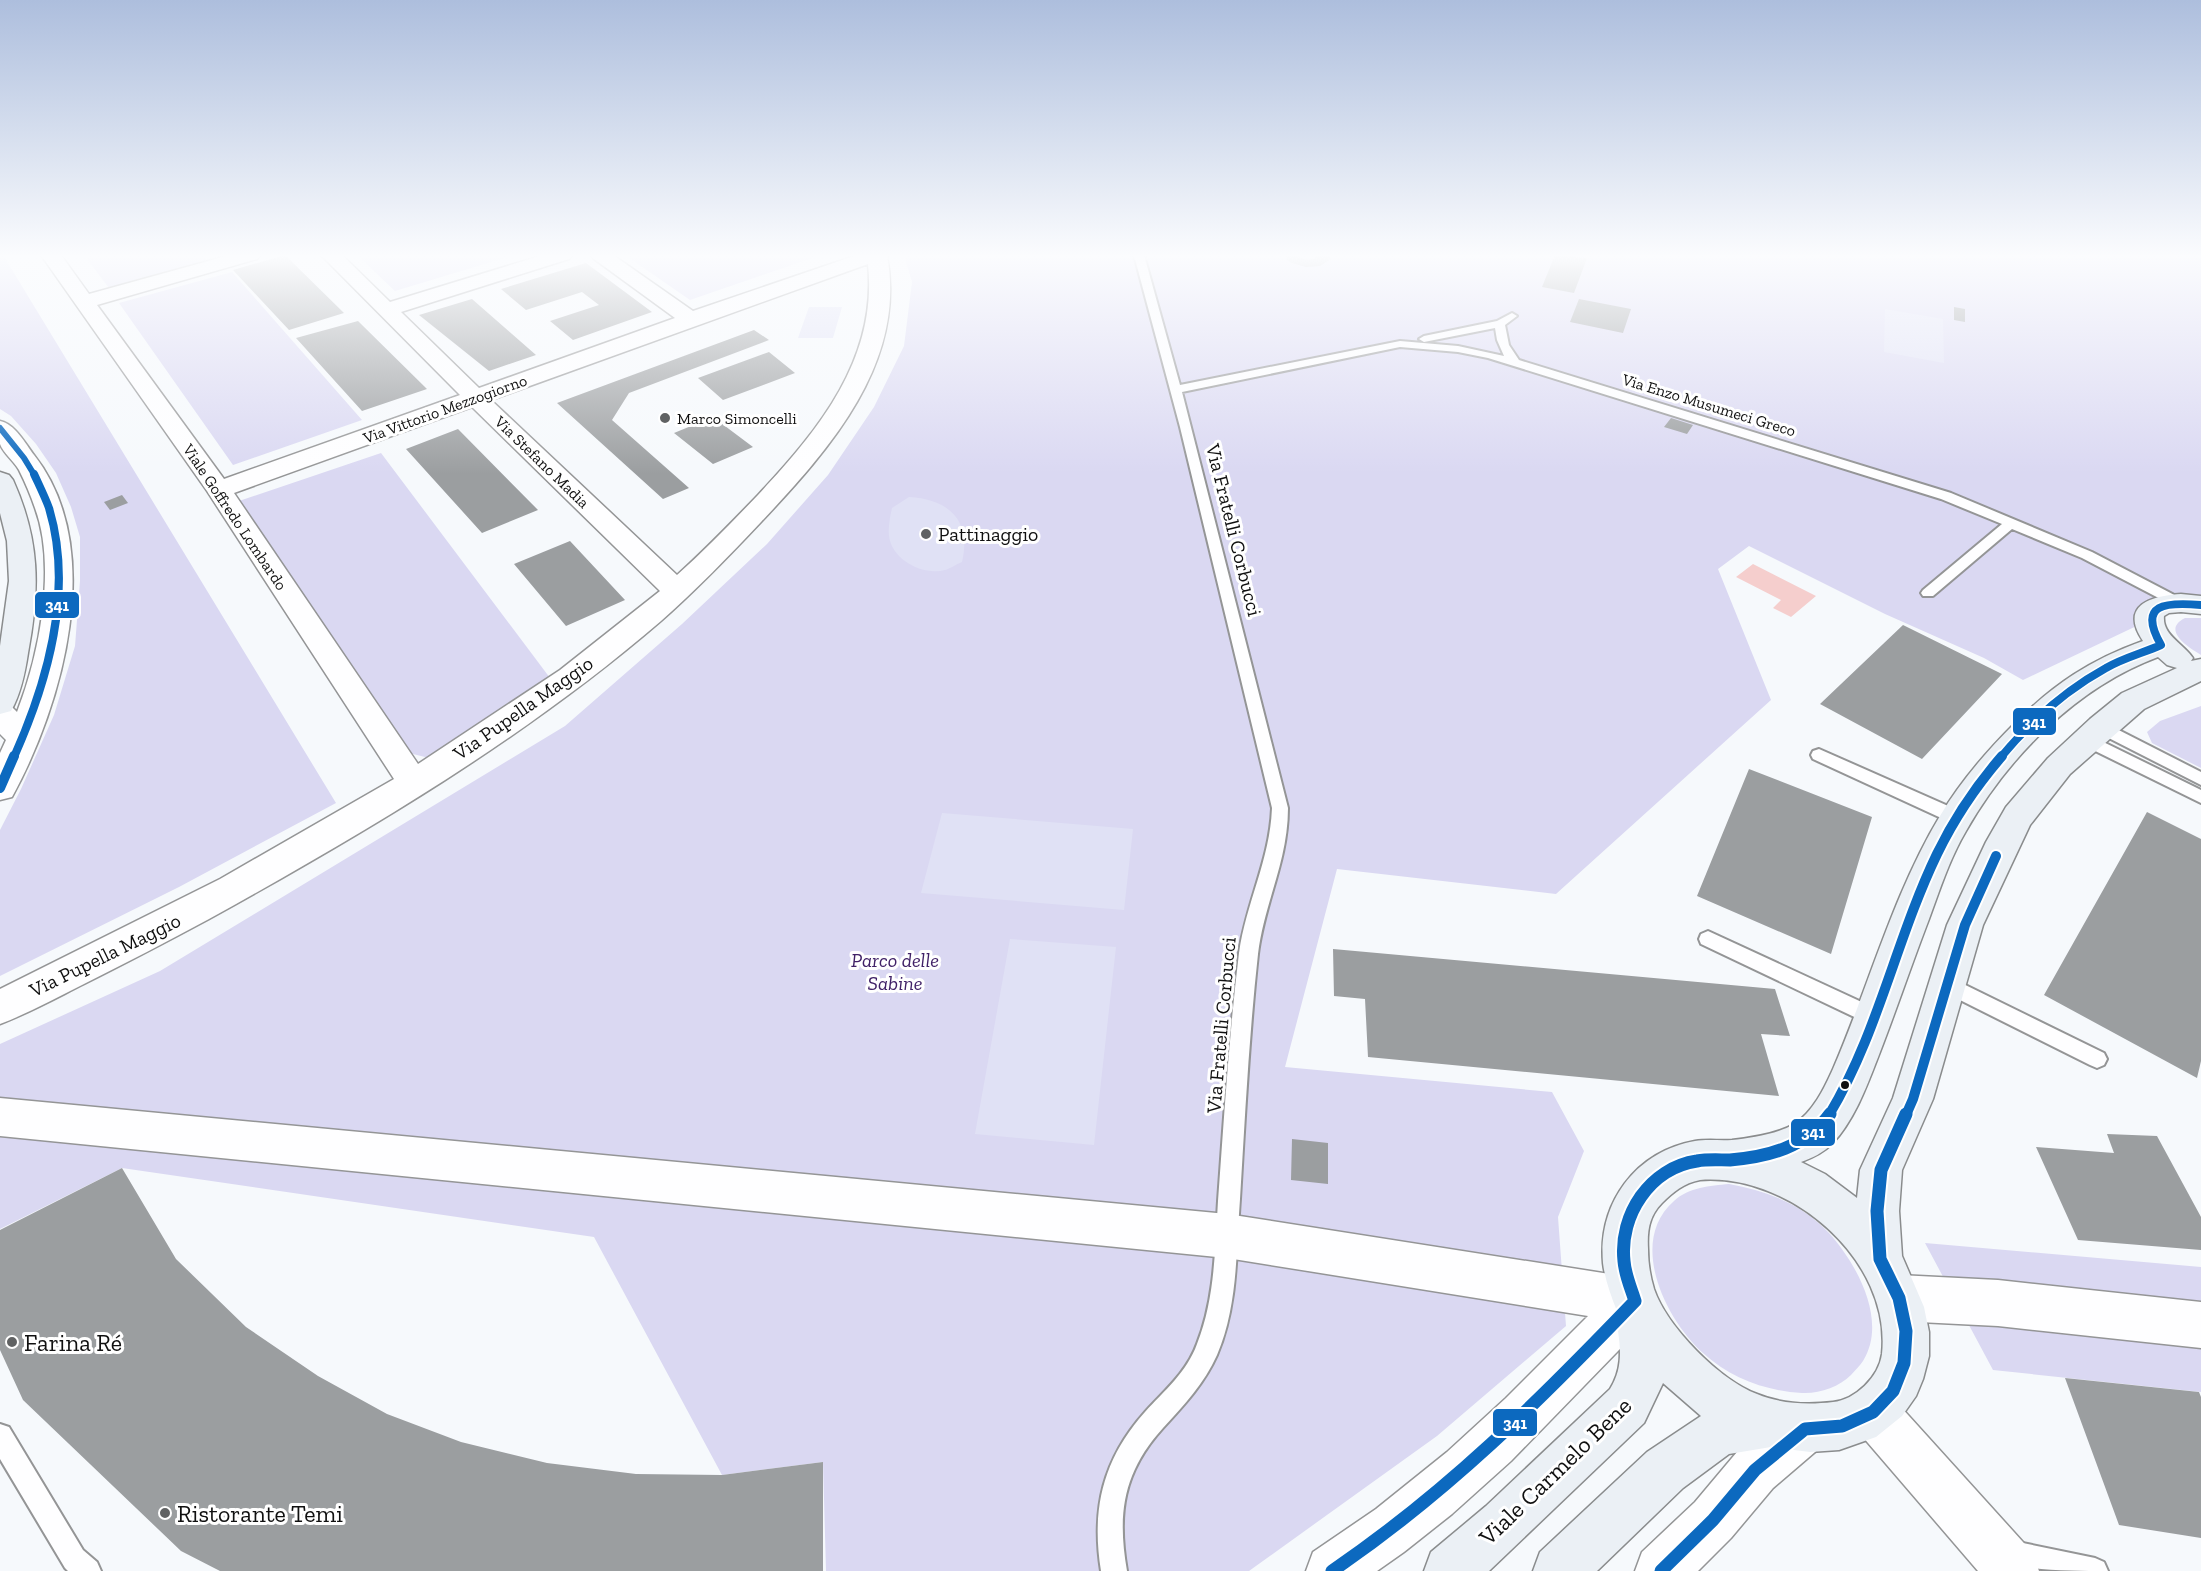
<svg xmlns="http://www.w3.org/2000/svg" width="2201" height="1571" viewBox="0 0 2201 1571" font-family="'Zilla Slab',serif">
<rect width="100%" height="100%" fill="#f6f9fc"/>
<path fill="#dad8f2" d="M0 255H3L336 803 179 887 0 976V830L21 789 54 715 75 646 80 581V537L71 507 56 473 36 444 11 416 0 409Z
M84 255H203L208 260 109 288Z
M357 255H514L395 291Z
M625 255H821L690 300Z
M904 255H2201V605L2177 602 2147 621 2023 680 1984 658 1885 614 1749 546 1718 569 1771 700 1556 894 1337 869 1285 1067 1552 1092 1584 1151 1558 1217 1566 1326 1437 1436 1249 1571H826L823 1462 722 1475 594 1237 122 1168 0 1229V1044L160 971 565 726 682 624 767 544 828 475 874 407 904 346 912 282Z
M232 272 362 420 233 465 119 303Z
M381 453 550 678 429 758 409 753 239 501Z
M2185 618H2201V655C2188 647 2161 630 2185 618Z
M2201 706V768L2152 743 2147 732 2160 721Z
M1729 1184C1767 1191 1802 1204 1829 1233 1857 1264 1888 1321 1863 1361 1860 1366 1855 1370 1851 1375 1839 1387 1819 1394 1802 1393 1766 1391 1730 1378 1703 1353 1666 1320 1627 1242 1674 1201 1689 1187 1710 1186 1729 1184Z
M1925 1243 2201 1267V1392L1993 1370Z"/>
<path fill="#e0e1f5" d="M809 307H842L833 338H798Z
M1885 309 1943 319 1944 363 1884 352Z
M909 497C949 499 972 521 962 562 956 564 950 569 945 570 923 576 892 560 889 536 888 527 890 517 892 508Z
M942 813 1133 829 1124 910 921 893Z
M1010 939 1116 947 1094 1145 975 1134Z"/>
<path fill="#f5cecd" d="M1753 564 1816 596 1791 617 1773 608 1781 600 1736 577Z"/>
<path fill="#9b9ea0" d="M285 255 344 313 289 330 233 270Z
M1286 255H1299L1301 258 1308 260 1315 258V255H1329L1331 259 1320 266 1306 267 1292 263 1287 260Z
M1555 255 1587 258 1574 293 1542 287Z
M586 263 652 312 573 340 550 321 599 305 582 292 526 310 501 289Z
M472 299 536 355 489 371 419 315Z
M1579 299 1631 309 1623 333 1570 322Z
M1954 307 1965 309V322L1954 320Z
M358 321 427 389 362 411 296 338Z
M754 330 769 340 629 393 612 420 689 488 663 499 557 403Z
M769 352 795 373 723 400 698 378Z
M713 417 753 447 713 464 674 433Z
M1671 418 1693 425 1687 434 1664 427Z
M458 429 538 510 482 533 406 449Z
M122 495 128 503 110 510 104 502Z
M570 541 625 600 566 626 514 564Z
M1903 625 2002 674 1922 759 1820 704Z
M1749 769 1872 817 1831 954 1697 896Z
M2147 812 2201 839V1061L2197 1078 2044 995Z
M1333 949 1775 989 1790 1036 1761 1034 1779 1096 1368 1057 1365 999 1334 996Z
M2107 1134 2157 1136 2201 1217V1250L2078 1240 2036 1147 2114 1153Z
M1292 1139 1328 1143V1184L1291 1180Z
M122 1168 176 1259 246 1327 318 1376 387 1414 461 1442 547 1463 636 1474 722 1475 823 1462V1571H220L181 1551 23 1400 0 1350V1230Z
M2065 1378 2199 1392 2201 1397V1538L2119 1525Z"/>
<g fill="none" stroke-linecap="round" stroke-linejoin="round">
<defs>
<path id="lane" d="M1134 255H1144L1180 385 1400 341 1458 346 1504 356 1497 340 1495 328 1424 342 1419 339 1424 336 1497 321 1512 313 1517 316 1505 325 1509 345 1519 360 1951 493 2092 552 2182 599 2184 602 2182 605H2172L2082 558 2012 529 1933 596H1923L1921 593 1923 590 2002 524 1941 499 1488 358 1458 352 1400 347 1182 392 1288 808C1288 862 1264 903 1258 954 1249 1035 1245 1117 1240 1199 1236 1251 1238 1306 1217 1355 1204 1384 1184 1405 1163 1428 1123 1472 1117 1514 1127 1571H1101C1091 1509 1103 1459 1145 1412 1164 1391 1187 1372 1197 1344 1215 1299 1215 1249 1218 1201 1224 1119 1229 1035 1239 953 1246 903 1270 860 1272 808L1180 427Z
M2101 721 2201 772V785L2095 731 2093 727 2095 723Z
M2087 734 2201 790V803L2081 744 2079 740 2081 736Z
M1819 749 1964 813 1966 818 1964 823 1958 824 1952 823 1813 759 1811 755 1813 751Z
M1708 931 1881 1011 1884 1017 1881 1023 1874 1025 1867 1023 1701 944 1699 939 1701 934Z
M1947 976 2104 1053 2107 1059 2104 1065 2097 1068 2090 1065 1940 990 1938 984 1940 978Z
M0 1424 9 1427 83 1550 97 1562 101 1571H68L65 1568 0 1459Z
M2013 1541 2095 1558 2104 1562 2108 1571C2074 1571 2036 1571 2004 1563L2000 1554 2004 1545Z"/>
<path id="street" d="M41 255H61L89 294 230 255H260L257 259 97 305 224 479 460 395 321 255H342L390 302 543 255H572L569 259 401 312 479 388 675 318 594 259 591 255H613L693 311 857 255H887C907 362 830 449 761 522 729 556 696 590 661 621 524 739 366 832 209 919 168 941 126 963 84 984 56 998 29 1013 0 1024V989L220 879 394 779 207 491ZM868 264C878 358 819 430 758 495 732 522 705 550 677 575L491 400ZM472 407 660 591 560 670 418 764 234 493Z
M0 421C15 424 25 443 34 455 107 548 63 704 12 797L0 800V753L6 740 0 734V703L11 706 17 712C39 656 57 567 35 508 31 496 25 482 19 470 14 461 3 453 0 444 0 438 0 427 0 421Z
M0 1098 1227 1214 1635 1278 1651 1285 1658 1301 1651 1317 1511 1461 1452 1514 1404 1552 1377 1571H1306L1313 1552 1376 1509 1447 1452 1506 1398 1588 1316 1227 1258 0 1136Z
M1899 1275 1998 1280 2201 1302V1348L1998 1326 1899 1321 1883 1314 1876 1298 1883 1282Z
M1873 1388 1890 1395 2032 1552 2039 1571H1978L1856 1429 1849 1412 1856 1395Z
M1805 1405 1822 1412 1829 1429 1822 1446 1773 1488 1731 1538 1698 1571H1635L1642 1552 1695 1502 1737 1452 1788 1412Z"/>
<path id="secondary" d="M0 472 9 475 13 480C40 540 40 589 28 653 25 673 21 693 11 711L0 714V646L9 581 7 541 0 513Z
M2181 594 2201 596V614L2181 612 2169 613 2164 616C2162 635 2184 644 2193 658L2191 661 2201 659V681L2144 709 2070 774 2030 825 1983 925 1933 1099 1902 1170 1899 1211 1902 1256 1924 1307 1929 1332V1356L1923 1379 1916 1396 1902 1416 1876 1437 1839 1450 1810 1452 1771 1447 1729 1454 1683 1488 1597 1571H1533L1540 1552 1647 1452 1701 1416 1663 1383 1644 1423 1489 1571H1424L1431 1552 1486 1506 1610 1389C1622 1370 1621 1352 1618 1331 1616 1323 1614 1318 1617 1311 1611 1296 1605 1280 1603 1263 1598 1203 1635 1152 1695 1141 1708 1139 1720 1141 1732 1140 1750 1138 1778 1134 1794 1124 1813 1112 1824 1089 1833 1069 1869 986 1893 894 1940 816 1960 782 1986 752 2014 724 2054 684 2090 660 2143 641 2119 605 2151 596 2181 594ZM2158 657 2167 665 2177 668 2122 693 2090 719 2048 758 2006 807 1986 842 1947 925 1893 1098 1860 1170 1857 1198 1825 1174 1801 1162C1812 1158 1823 1153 1832 1144 1855 1120 1868 1083 1880 1052 1897 1008 1912 963 1929 919 1940 889 1950 858 1966 831 2008 757 2077 687 2158 657ZM1700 1180C1790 1173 1892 1260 1882 1354 1879 1377 1855 1400 1833 1402 1808 1405 1781 1404 1757 1394 1720 1380 1667 1327 1654 1289 1650 1276 1648 1262 1648 1249 1647 1231 1649 1216 1662 1203 1673 1192 1684 1183 1700 1180Z"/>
</defs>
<use href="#lane" stroke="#949596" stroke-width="4"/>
<use href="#street" stroke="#949596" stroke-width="3"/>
<use href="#secondary" stroke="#8a8c8d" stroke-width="3"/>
<use href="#lane" fill="#fefeff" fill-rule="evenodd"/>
<use href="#street" fill="#fefeff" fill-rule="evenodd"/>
<use href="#secondary" fill="#ebf0f5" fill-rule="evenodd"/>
<defs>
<path id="bus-1-far3" d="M0 428 24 458 35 476"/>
<path id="bus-1-far2" d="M14 757C48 681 74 591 49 508 45 497 39 485 34 474
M2001 757C2030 722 2066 690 2106 668 2123 658 2143 653 2161 645 2137 603 2166 602 2201 605"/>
<path id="bus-1-far1" d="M0 788 14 756
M1829 1115C1878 1034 1896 939 1937 854 1954 819 1976 786 2002 756
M1906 1115 1913 1099 1965 925 1996 856"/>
<path id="bus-1" d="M1332 1571C1448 1492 1538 1402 1635 1301 1631 1288 1625 1275 1624 1261 1619 1215 1650 1168 1697 1161 1708 1159 1719 1160 1730 1160 1768 1157 1806 1147 1830 1114
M1661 1571 1713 1520 1755 1470 1805 1429 1842 1426 1873 1412 1893 1391 1904 1363 1906 1331 1899 1298 1880 1259 1877 1211 1881 1170 1906 1114"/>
</defs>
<use href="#bus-1-far3" stroke="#fff" stroke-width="9"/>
<use href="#bus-1-far2" stroke="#fff" stroke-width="11"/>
<use href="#bus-1-far1" stroke="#fff" stroke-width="14"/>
<use href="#bus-1" stroke="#fff" stroke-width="17"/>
<use href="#bus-1-far3" stroke="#0c69bf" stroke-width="6"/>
<use href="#bus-1-far2" stroke="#0c69bf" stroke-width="8"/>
<use href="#bus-1-far1" stroke="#0c69bf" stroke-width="10"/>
<use href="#bus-1" stroke="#0c69bf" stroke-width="13"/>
</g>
<linearGradient id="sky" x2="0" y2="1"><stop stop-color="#adbedd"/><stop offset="0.54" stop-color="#fbfcfe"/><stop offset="1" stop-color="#fbfcfe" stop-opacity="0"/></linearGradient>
<rect width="2201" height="474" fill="url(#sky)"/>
<g fill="#606263" stroke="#fff" stroke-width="2">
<circle cx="665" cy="418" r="6"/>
<circle cx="926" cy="534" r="6"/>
<circle cx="12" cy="1342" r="6"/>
<circle cx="165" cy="1513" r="6"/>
</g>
<circle fill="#101010" stroke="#fff" stroke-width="2" cx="1845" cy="1085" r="5"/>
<g text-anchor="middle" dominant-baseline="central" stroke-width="6" stroke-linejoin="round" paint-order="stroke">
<g font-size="16" fill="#101010" stroke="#fff">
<text transform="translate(1709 405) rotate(17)">Via Enzo Musumeci Greco</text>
<text transform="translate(445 409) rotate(-20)">Via Vittorio Mezzogiorno</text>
<text transform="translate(542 462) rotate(44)">Via Stefano Madia</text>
<text transform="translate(235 517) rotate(56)">Viale Goffredo Lombardo</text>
</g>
<g font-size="16" fill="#101010" stroke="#fff" text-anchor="start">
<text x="677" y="418">Marco Simoncelli</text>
</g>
<g font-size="20" fill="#101010" stroke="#fff">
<text transform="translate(1234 530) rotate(76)">Via Fratelli Corbucci</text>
<text transform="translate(523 708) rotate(-35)">Via Pupella Maggio</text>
<text transform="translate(105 955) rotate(-26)">Via Pupella Maggio</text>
<text transform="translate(1221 1025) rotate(-85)">Via Fratelli Corbucci</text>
</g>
<g font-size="20" fill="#101010" stroke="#fff" text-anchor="start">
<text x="938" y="534">Pattinaggio</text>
</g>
<g font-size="20" font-style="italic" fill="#402167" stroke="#fff">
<text x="895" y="960">Parco delle<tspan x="895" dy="23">Sabine</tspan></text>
</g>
<g font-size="24" fill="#101010" stroke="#fff" text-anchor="start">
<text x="24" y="1342">Farina Ré</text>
<text x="177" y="1513">Ristorante Temi</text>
</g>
<g font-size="24" fill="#101010" stroke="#fff">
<text transform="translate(1555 1471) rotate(-44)">Viale Carmelo Bene</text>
</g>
</g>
<g stroke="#fff" stroke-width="2">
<rect x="34" y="591" width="46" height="28" rx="6" fill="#0c69bf"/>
<rect x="2012" y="707" width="45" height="29" rx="6" fill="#0c69bf"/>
<rect x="1790" y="1118" width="46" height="29" rx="6" fill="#0c69bf"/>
<rect x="1492" y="1408" width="46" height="29" rx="6" fill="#0c69bf"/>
</g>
<g font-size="16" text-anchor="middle" font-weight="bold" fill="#fff">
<text x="57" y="611">341</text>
<text x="2034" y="728">341</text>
<text x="1813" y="1138">341</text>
<text x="1515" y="1429">341</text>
</g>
</svg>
